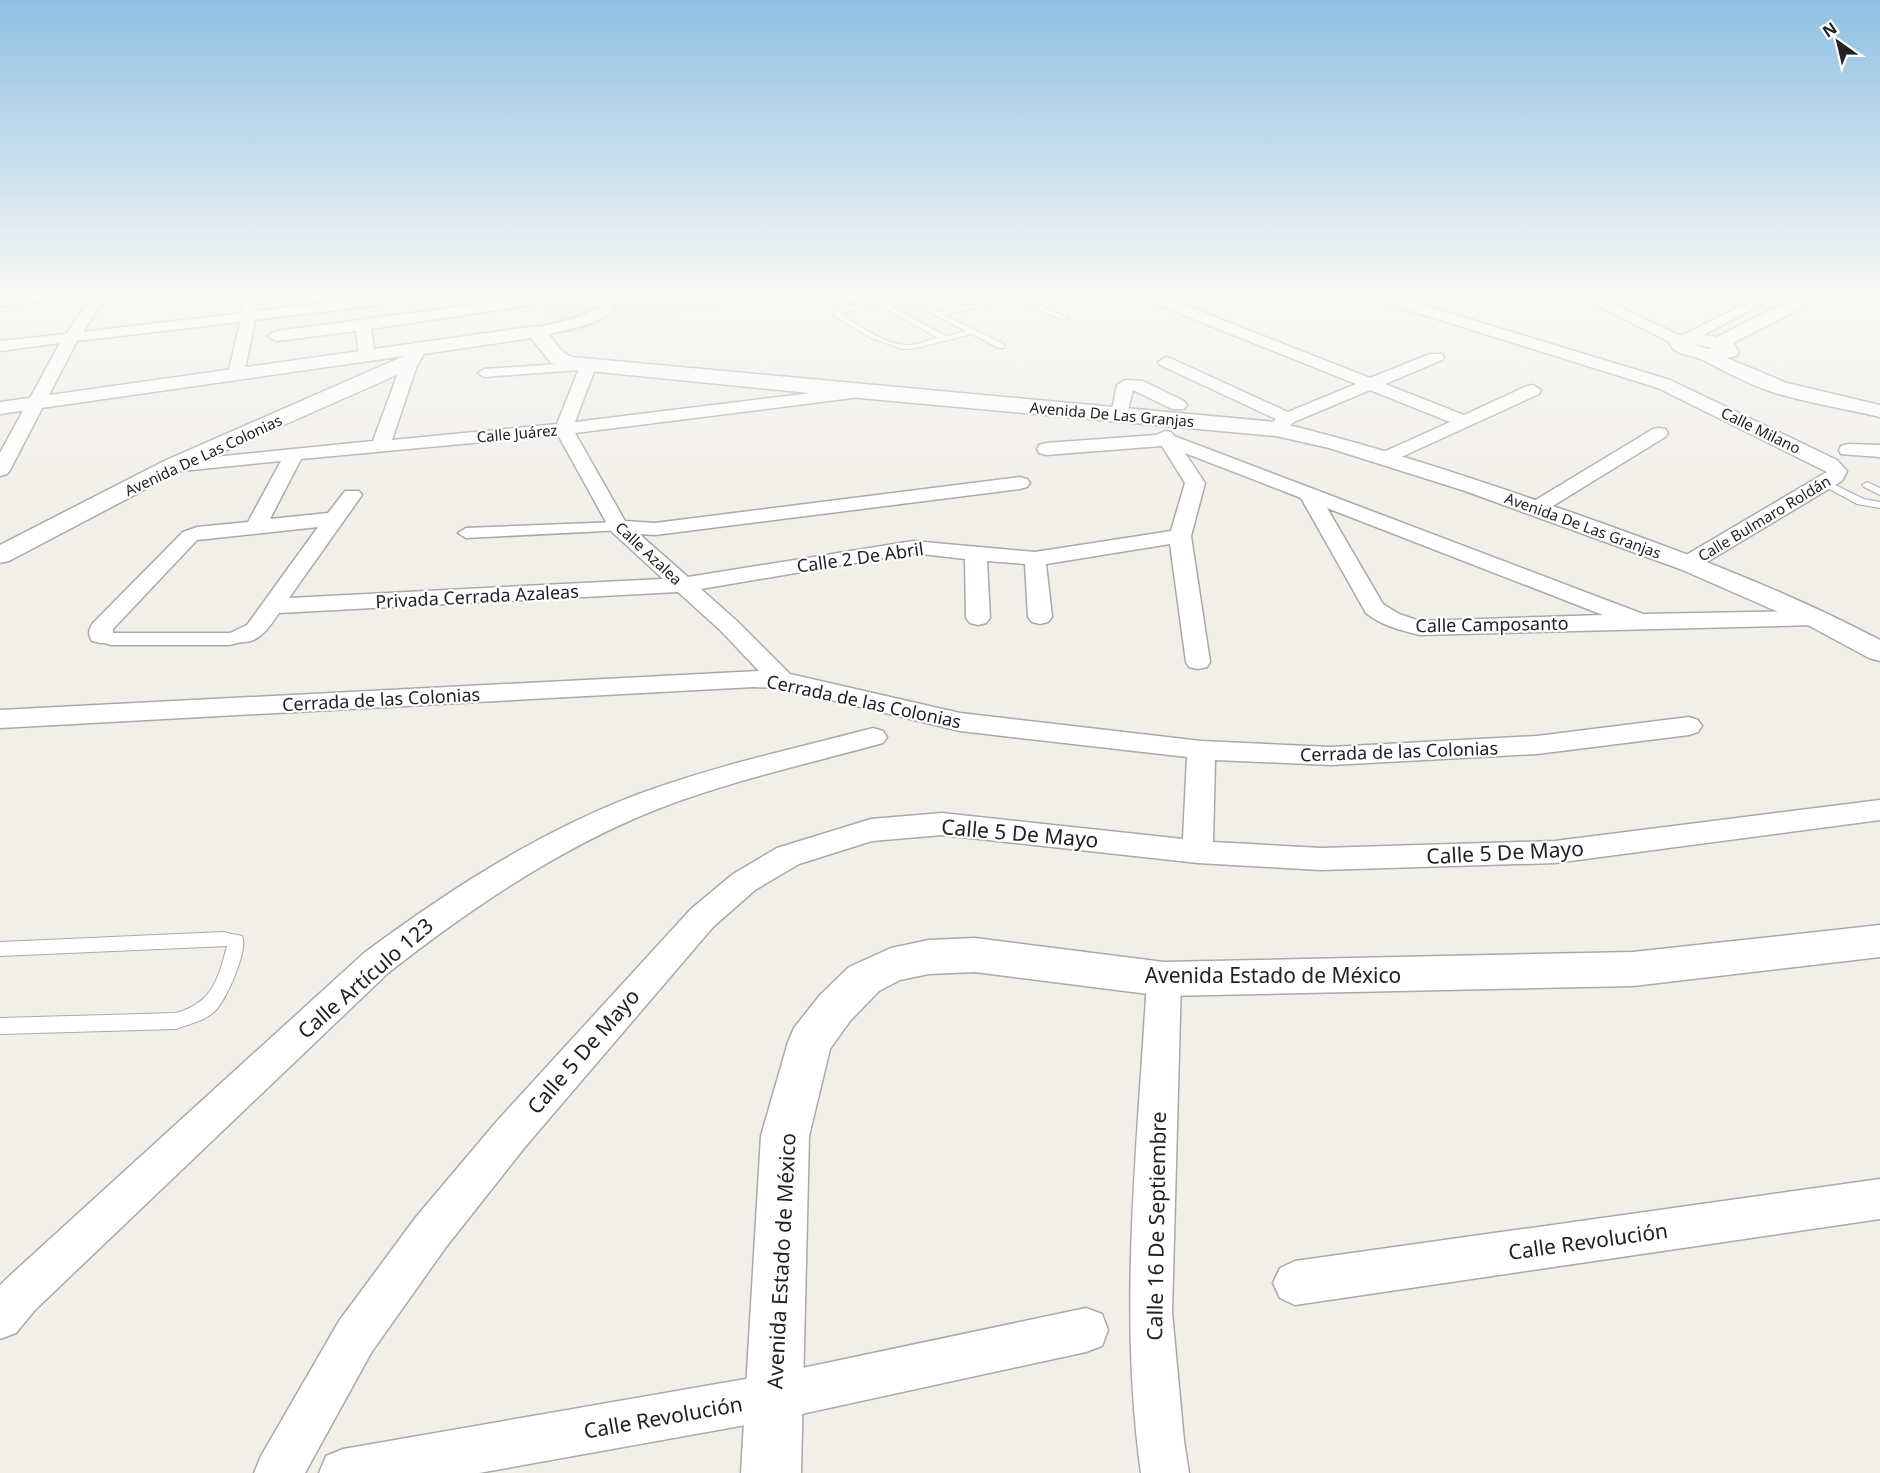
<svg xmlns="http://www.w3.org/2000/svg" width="1880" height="1473" viewBox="0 0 1880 1473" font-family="'Noto Sans',sans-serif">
<rect width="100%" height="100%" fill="#f2efe9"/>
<path fill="#e0dfdf" d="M537 293H766L762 302 603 321 585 332 561 334Z"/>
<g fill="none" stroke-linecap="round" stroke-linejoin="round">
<defs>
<path id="service" d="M1012 296 1023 298 1069 318 1062 320 1020 301 1012 300 944 315 1004 344V348H998L972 334 912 349H902L871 338 834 316 835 310 877 299 946 336 966 331 903 299V297H907L938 312ZM876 303 938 338C929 340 919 344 910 345 886 346 862 327 842 315V313Z
M1825 480 1864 499 1880 502V508L1857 504 1822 485 1820 483Z
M1867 482 1880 488V495L1864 487 1862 485Z
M223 932 242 936C249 949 226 1001 215 1011 205 1021 189 1024 176 1029L0 1034V1018L176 1013C212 1003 218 980 227 946L0 956V942Z"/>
<path id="pedestrian" d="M588 362 594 366 592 369 484 377 478 373 484 369Z
M618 522 626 527 624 530 466 538 458 533 466 528Z
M101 630 112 633H229L243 630 250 632 252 636 250 640 229 645H111L94 640 92 636 94 632Z"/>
<path id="minor" d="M44 293H92L85 297 0 306V298Z
M95 293H109L83 332 242 313 246 293H260L256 311 376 297 380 296V293H394C394 303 386 303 378 305L255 320 244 374 236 379 228 374 240 322 77 341 10 470 7 474 0 476V453L60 343 0 351V341L66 334Z
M593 293H645L638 297 610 300 614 308C603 325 556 332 536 337L528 332 531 329 576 318 600 308Z
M829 293 880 297 931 293C912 313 854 306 831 296Z
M1134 293H1154L1370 378 1430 354H1442L1444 357 1442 360 1385 384 1464 415 1527 386 1533 385 1541 390 1539 394 1386 464 1379 462 1377 458 1379 454 1450 422 1370 390 1294 422 1282 433H1270L1267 429 1276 419 1160 365 1158 362 1166 357 1172 359 1288 412 1356 384 1136 296Z
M1324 293H1400V298L1670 380 1837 460 1847 471 1842 481 1697 568 1689 570 1681 568 1678 563 1681 558 1827 472 1658 388 1376 300 1330 299 1325 298Z
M1572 293H1590L1681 336 1756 298 1761 297 1768 301 1692 341 1678 346Z
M526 298 533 302 531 305 371 329 375 355 367 360 359 355 356 331 276 341 268 336 276 331Z
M410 357 418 362 392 440 557 424 580 366 588 361 596 366 575 422 860 387 868 392 860 397 575 433 625 521 655 523 1020 477 1027 479 1030 483 1027 487 1020 489 655 535 639 534 688 577 913 541 1035 552 1171 531 1185 483 1162 446 1046 455 1039 453 1037 449 1039 445 1046 443 1156 435 1165 431 1171 432 1174 436 1643 614 1816 611 1824 613 1828 618 1824 623 1816 625 1420 635C1400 630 1382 626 1366 613L1301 498 1185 453 1205 483 1191 536 1210 662 1207 667 1198 669 1189 667 1186 662 1170 544 1046 564 1052 617 1048 622 1040 624 1032 622 1028 617 1025 564 987 561 990 618 986 623 978 625 970 623 966 618 965 559 913 553 701 589 737 621 790 674 960 713 1201 741 1331 747 1537 736 1689 717 1698 720 1702 726 1698 732 1689 735 1537 754 1331 765 1215 760 1213 842 1321 848 1555 841 1880 800V820L1555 863 1321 870 1198 863 942 835 872 841 799 864 755 890 713 927 525 1147 446 1247 371 1353 305 1473H254L261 1456 339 1321 416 1217 497 1121 691 909 733 874 777 848 871 819 942 813 1183 839 1187 757 960 731 781 688 753 687 0 728V710L759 671 721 631 678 592 279 613C268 629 257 647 234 641L231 636 234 631 247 625 318 527 197 540 113 629V636L110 641 101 643 92 641C88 634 88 630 93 623L183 532 197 527 248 522 281 461 172 472 165 470 162 466 165 462 373 441 402 362ZM558 435 611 531 663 579 289 598 362 495 359 491H345L328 513 270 519 301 459ZM1327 508 1603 615 1420 621 1399 614 1383 604Z
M1125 380 1143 381 1184 401 1187 405 1184 409H1172L1133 390 1126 418H1114L1111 414 1117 385Z
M1659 428 1665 429 1668 433 1665 437 1543 512H1529L1526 508 1529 504 1653 429Z
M1848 444 1880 445V457L1841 454 1839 450 1841 446Z
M873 728 883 731 887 737 883 743C807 764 729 781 655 810 558 849 471 908 388 973L35 1310 16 1333 0 1339V1285L5 1280 364 953C449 890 537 833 636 795 713 766 794 749 873 728Z
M1164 965 1176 969 1181 979 1172 1312 1184 1441 1189 1473H1141C1118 1309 1138 1143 1147 979L1152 969Z
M1880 1179V1219L1295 1305 1280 1298 1273 1283 1280 1268 1295 1261Z
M1086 1308 1102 1314 1108 1330 1102 1346 1086 1352 774 1420 479 1473H319L326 1456 343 1449 774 1374Z"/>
<path id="tertiary" d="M1804 293H1825L1823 297 1733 343 1739 352 1736 356 1727 358 1787 383 1880 405V417C1845 409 1809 403 1775 393 1750 385 1726 372 1703 360 1690 354 1673 356 1669 341L1671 337 1691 333 1717 337ZM1691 344 1714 348 1708 349Z
M536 326C552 330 556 352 572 357L1276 422C1377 446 1475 479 1573 513 1678 550 1781 588 1880 640V661L1869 658 1806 624 1680 569 1465 491 1329 448 1276 436 860 398 569 369 551 363 531 338 424 354 417 366 180 471 9 561 0 563V545L164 461 404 356 0 414V402Z
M1880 925V957L1633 986 1164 996 975 972 929 974 900 980 879 991 850 1021 830 1049 809 1136 801 1473H741L761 1136 788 1042 794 1028 820 995 849 967 891 948 929 940 975 938 1164 962 1633 952Z"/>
</defs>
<use href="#service" stroke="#a9a9a9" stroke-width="2"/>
<use href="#pedestrian" stroke="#a9a9a9" stroke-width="3"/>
<use href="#minor" stroke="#a9a9a9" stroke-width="3"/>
<use href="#tertiary" stroke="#a9a9a9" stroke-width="3"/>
<use href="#service" fill="#fff" fill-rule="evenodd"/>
<use href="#pedestrian" fill="#fff" fill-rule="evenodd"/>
<use href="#minor" fill="#fff" fill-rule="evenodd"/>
<use href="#tertiary" fill="#fff" fill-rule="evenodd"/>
</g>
<linearGradient id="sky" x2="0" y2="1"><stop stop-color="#8fc0e4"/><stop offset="0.59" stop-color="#f9f8f5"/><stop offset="1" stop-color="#f9f8f5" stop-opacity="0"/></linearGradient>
<rect width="1880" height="499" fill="url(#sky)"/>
<g text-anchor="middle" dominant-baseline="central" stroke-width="4.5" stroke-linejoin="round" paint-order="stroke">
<g font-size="15" fill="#222" stroke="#fff">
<text transform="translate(1112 414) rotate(5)">Avenida De Las Granjas</text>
<text transform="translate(1761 430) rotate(26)">Calle Milano</text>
<text transform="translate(517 433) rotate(-5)">Calle Juárez</text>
<text transform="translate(203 455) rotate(-25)">Avenida De Las Colonias</text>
<text transform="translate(1764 518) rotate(-31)">Calle Bulmaro Roldán</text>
<text transform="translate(1583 525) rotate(20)">Avenida De Las Granjas</text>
<text transform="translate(649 553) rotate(43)">Calle Azalea</text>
</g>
<g font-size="18" fill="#222" stroke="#fff">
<text transform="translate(860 557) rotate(-8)">Calle 2 De Abril</text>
<text transform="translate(477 596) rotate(-3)">Privada Cerrada Azaleas</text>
<text transform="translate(1492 624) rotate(-1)">Calle Camposanto</text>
<text transform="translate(381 699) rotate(-3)">Cerrada de las Colonias</text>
<text transform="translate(864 701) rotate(12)">Cerrada de las Colonias</text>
<text transform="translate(1399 751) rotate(-2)">Cerrada de las Colonias</text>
</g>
<g font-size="21" fill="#222" stroke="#fff">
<text transform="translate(1020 833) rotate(5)">Calle 5 De Mayo</text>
<text transform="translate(1505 852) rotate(-3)">Calle 5 De Mayo</text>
<text x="1273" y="975">Avenida Estado de México</text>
<text transform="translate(365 978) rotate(-41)">Calle Artículo 123</text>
<text transform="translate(583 1051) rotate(-49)">Calle 5 De Mayo</text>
<text transform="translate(1156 1226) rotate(-89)">Calle 16 De Septiembre</text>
<text transform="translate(1588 1241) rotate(-8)">Calle Revolución</text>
<text transform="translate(781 1261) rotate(-87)">Avenida Estado de México</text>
<text transform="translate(663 1417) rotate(-10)">Calle Revolución</text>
</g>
</g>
<g transform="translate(1838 42) rotate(326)" stroke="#ffffff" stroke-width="4.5" paint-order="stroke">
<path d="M0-4.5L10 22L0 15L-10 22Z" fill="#222222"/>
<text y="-9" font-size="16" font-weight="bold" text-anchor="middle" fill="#222222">N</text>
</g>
</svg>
